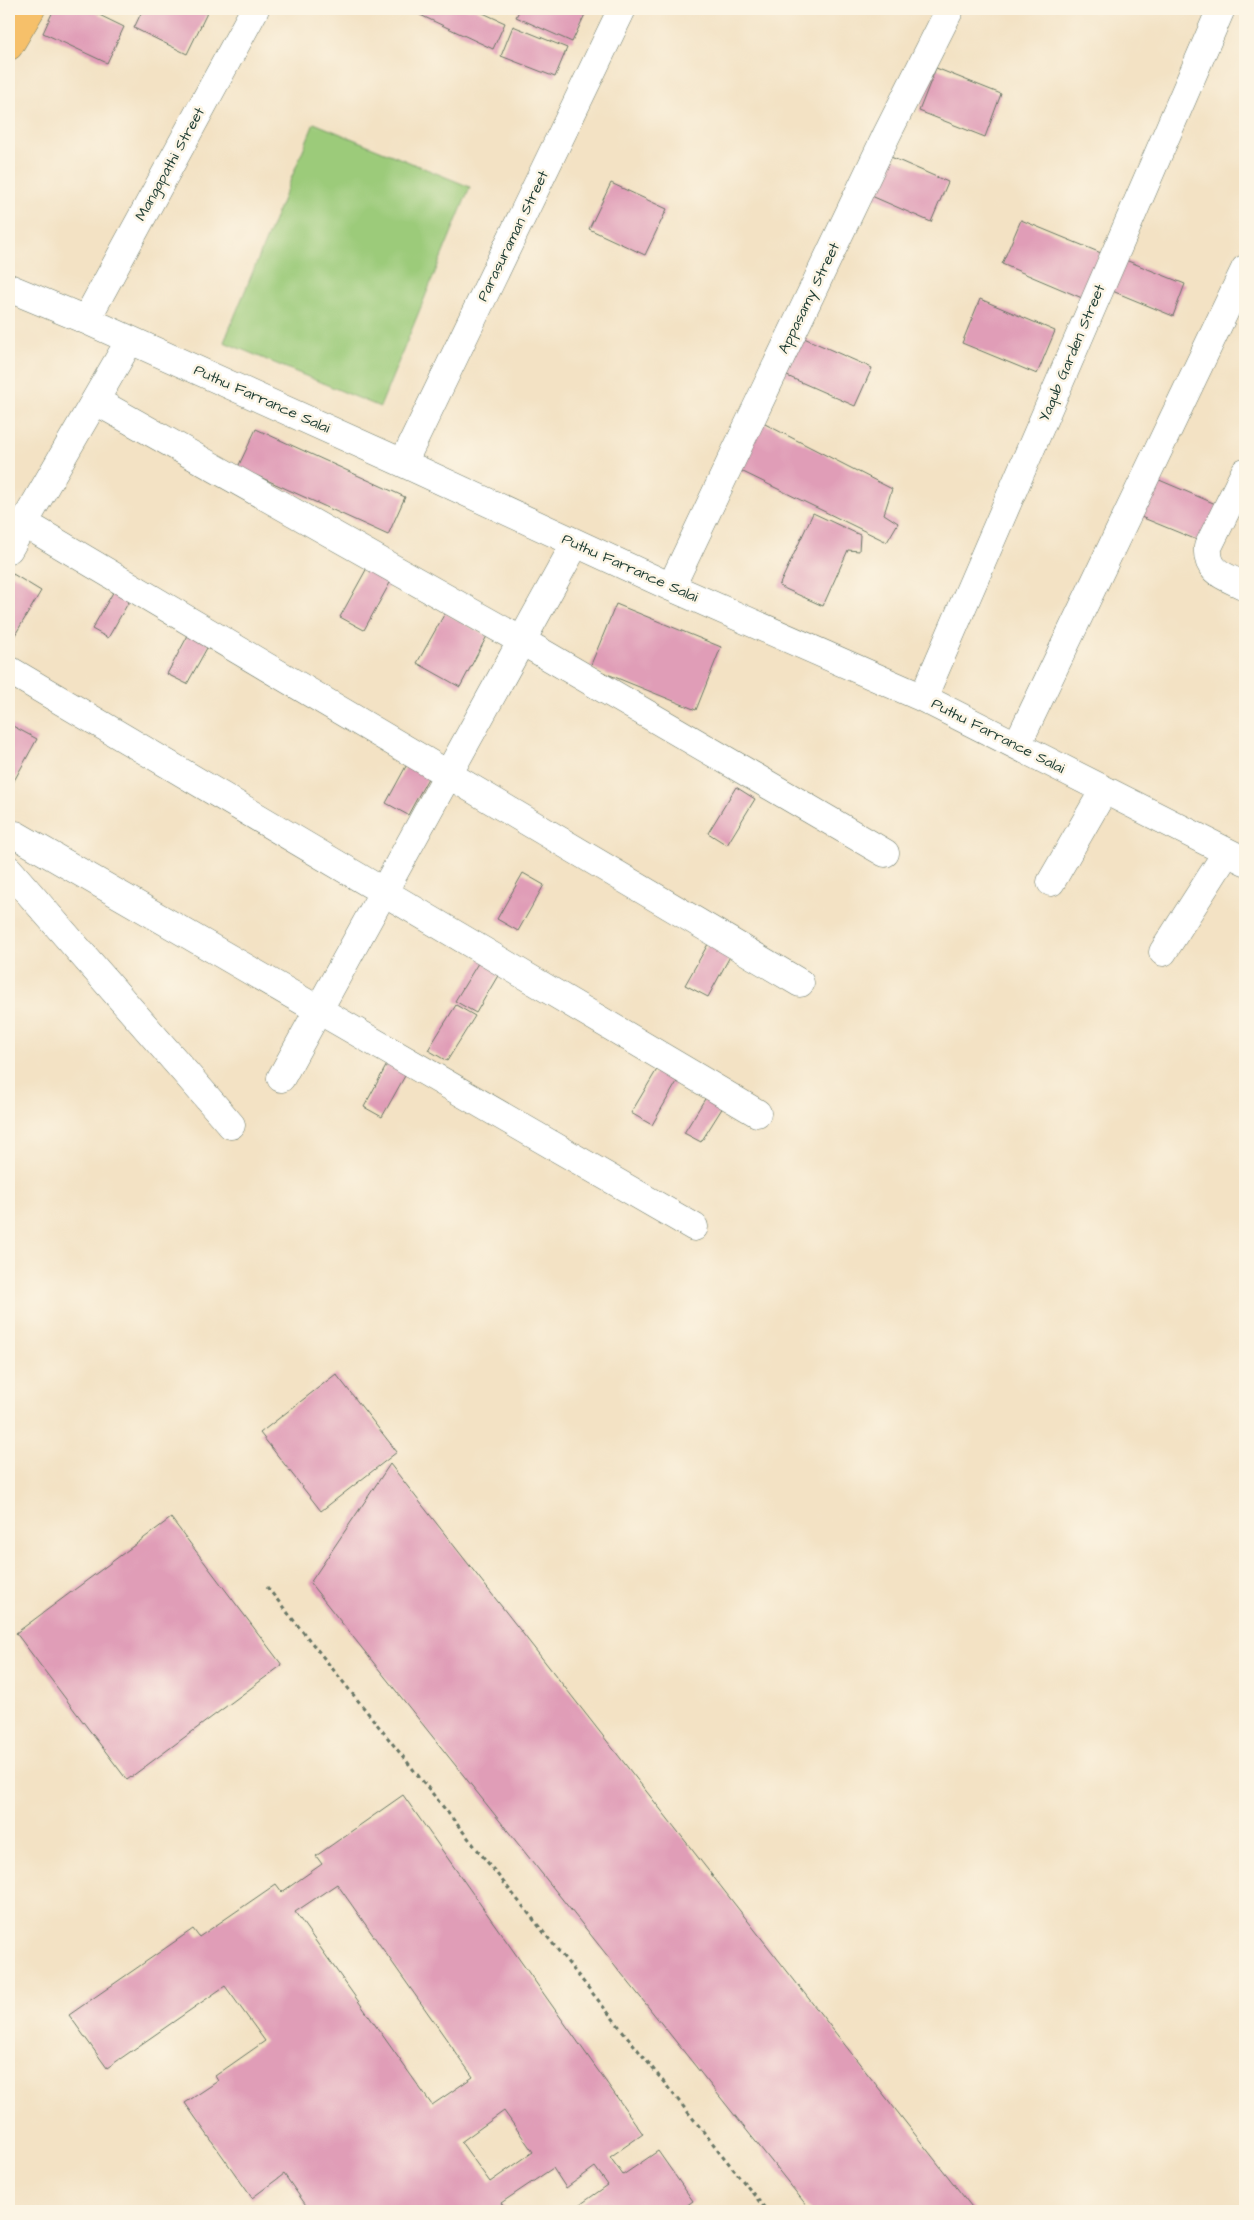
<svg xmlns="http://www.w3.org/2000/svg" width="1254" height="2220" viewBox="0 0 1254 2220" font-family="'Architects Daughter',sans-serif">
<rect width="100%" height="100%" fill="#fcf5e5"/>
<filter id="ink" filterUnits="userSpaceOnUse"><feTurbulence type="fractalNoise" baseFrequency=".02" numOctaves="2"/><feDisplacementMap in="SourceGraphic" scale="10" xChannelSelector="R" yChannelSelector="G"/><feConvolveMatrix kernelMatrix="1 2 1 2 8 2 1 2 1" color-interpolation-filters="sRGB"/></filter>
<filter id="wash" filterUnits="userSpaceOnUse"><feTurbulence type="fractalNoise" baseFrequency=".0096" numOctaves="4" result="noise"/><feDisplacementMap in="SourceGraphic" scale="20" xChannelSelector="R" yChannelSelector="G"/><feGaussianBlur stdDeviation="1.12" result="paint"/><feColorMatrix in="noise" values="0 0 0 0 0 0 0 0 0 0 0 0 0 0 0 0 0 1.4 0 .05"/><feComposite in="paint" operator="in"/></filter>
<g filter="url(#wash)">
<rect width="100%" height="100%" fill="#f3e2c4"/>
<path fill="#9ccb7a" stroke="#5e8457" d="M314 123 470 187 380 407 224 342Z"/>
<g id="blocks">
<path fill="#e09db7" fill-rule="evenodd" d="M54 9H87L124 27 107 63 43 33Z
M143 9H203L208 11 187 54 134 28Z
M418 9H474L505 23 493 49 416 13Z
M520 9H584L587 10 572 42 516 17Z
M513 26 567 48 555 77 501 56Z
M936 68 1001 94 985 137 919 111Z
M884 154 948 182 931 222 867 194Z
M611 183 667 209 645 255 589 229Z
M1021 220 1101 253 1082 298 1002 264Z
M1123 259 1185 284 1173 316 1110 290Z
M980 299 1055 331 1037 374 962 343Z
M795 334 872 368 855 406 778 372Z
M761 422 892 489 884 514 898 523 887 542 739 470Z
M256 429 405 497 388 535 238 467Z
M1157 479 1218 505 1202 542 1141 517Z
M813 513 860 535 859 551 848 550 823 606 779 586Z
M367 568 391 581 364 630 340 617Z
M13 574 41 591 12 640 9 638V581Z
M119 582 135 591 108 638 92 629Z
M616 604 721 647 696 710 590 667Z
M445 613 487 636 460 687 417 663Z
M192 628 212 639 187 684 167 674Z
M9 724 37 739 9 790Z
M411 757 433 769 408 815 386 803Z
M736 787 755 799 727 845 708 833Z
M523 873 544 885 518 931 497 919Z
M712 937 734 949 708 997 685 985Z
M483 955 503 967 476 1013 455 1001Z
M456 1005 475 1016 447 1061 428 1050Z
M391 1057 410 1067 382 1117 364 1107Z
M662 1061 682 1073 652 1125 631 1113Z
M711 1089 728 1099 701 1142 684 1133Z
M336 1374 397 1452 321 1511 260 1433Z
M390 1464 975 2211H811L310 1583Z
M171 1518 282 1665 127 1780 16 1633Z
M403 1795 643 2134 610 2157 623 2175 658 2151 693 2201 679 2211H571L608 2185 595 2167 566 2188 553 2168 501 2203 507 2211H310L284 2174 252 2198 185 2103 218 2081 215 2076 265 2041 225 1986 107 2068 69 2015 193 1929 199 1937 276 1884 282 1892 322 1864 316 1856ZM337 1884 473 2077 432 2105 295 1912ZM504 2111 533 2152 490 2182 461 2142Z"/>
</g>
</g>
<g filter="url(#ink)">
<use href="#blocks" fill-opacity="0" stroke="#697766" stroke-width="1"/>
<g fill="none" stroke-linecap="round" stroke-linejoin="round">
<defs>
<path id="minor" d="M9 288 86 320 403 463 671 587 923 698 1245 861
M86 320 255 9
M96 401 522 641 885 853
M403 463 622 9
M1245 472 1208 547C1206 573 1225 576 1245 586
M24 523 800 983
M9 549 130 340
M671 587 887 134 950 9
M9 670 757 1113
M923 698 1221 9
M1017 745 1245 269
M16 835 694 1227
M9 870 231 1125
M1051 882 1104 790
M1163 952 1227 852
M281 1078 575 544"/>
<path id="major" d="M9 46 31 9"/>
</defs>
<use href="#minor" stroke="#697766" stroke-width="29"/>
<use href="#major" stroke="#697766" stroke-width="29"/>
<path stroke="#697766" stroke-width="3" stroke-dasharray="4 4" stroke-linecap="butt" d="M267 1587 767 2211"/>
<use href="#minor" stroke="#fff" stroke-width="28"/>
<use href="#major" stroke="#f6c06b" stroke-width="28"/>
</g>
</g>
<g text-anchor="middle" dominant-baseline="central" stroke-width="5" stroke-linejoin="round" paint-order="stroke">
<g font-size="15" fill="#1f3d34" stroke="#fcf5e5">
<text transform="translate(170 164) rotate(-61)">Mangapathi Street</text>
<text transform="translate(513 236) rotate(-64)">Parasuraman Street</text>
<text transform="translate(809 298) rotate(-64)">Appasamy Street</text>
<text transform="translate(1072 353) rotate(-67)">Yaqub Garden Street</text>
<text transform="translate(262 399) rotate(24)">Puthu Farrance Salai</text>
<text transform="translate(630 568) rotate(24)">Puthu Farrance Salai</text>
<text transform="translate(998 736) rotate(27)">Puthu Farrance Salai</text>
</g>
</g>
<rect width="1254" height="2220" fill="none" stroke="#fcf5e5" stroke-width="30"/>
</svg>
